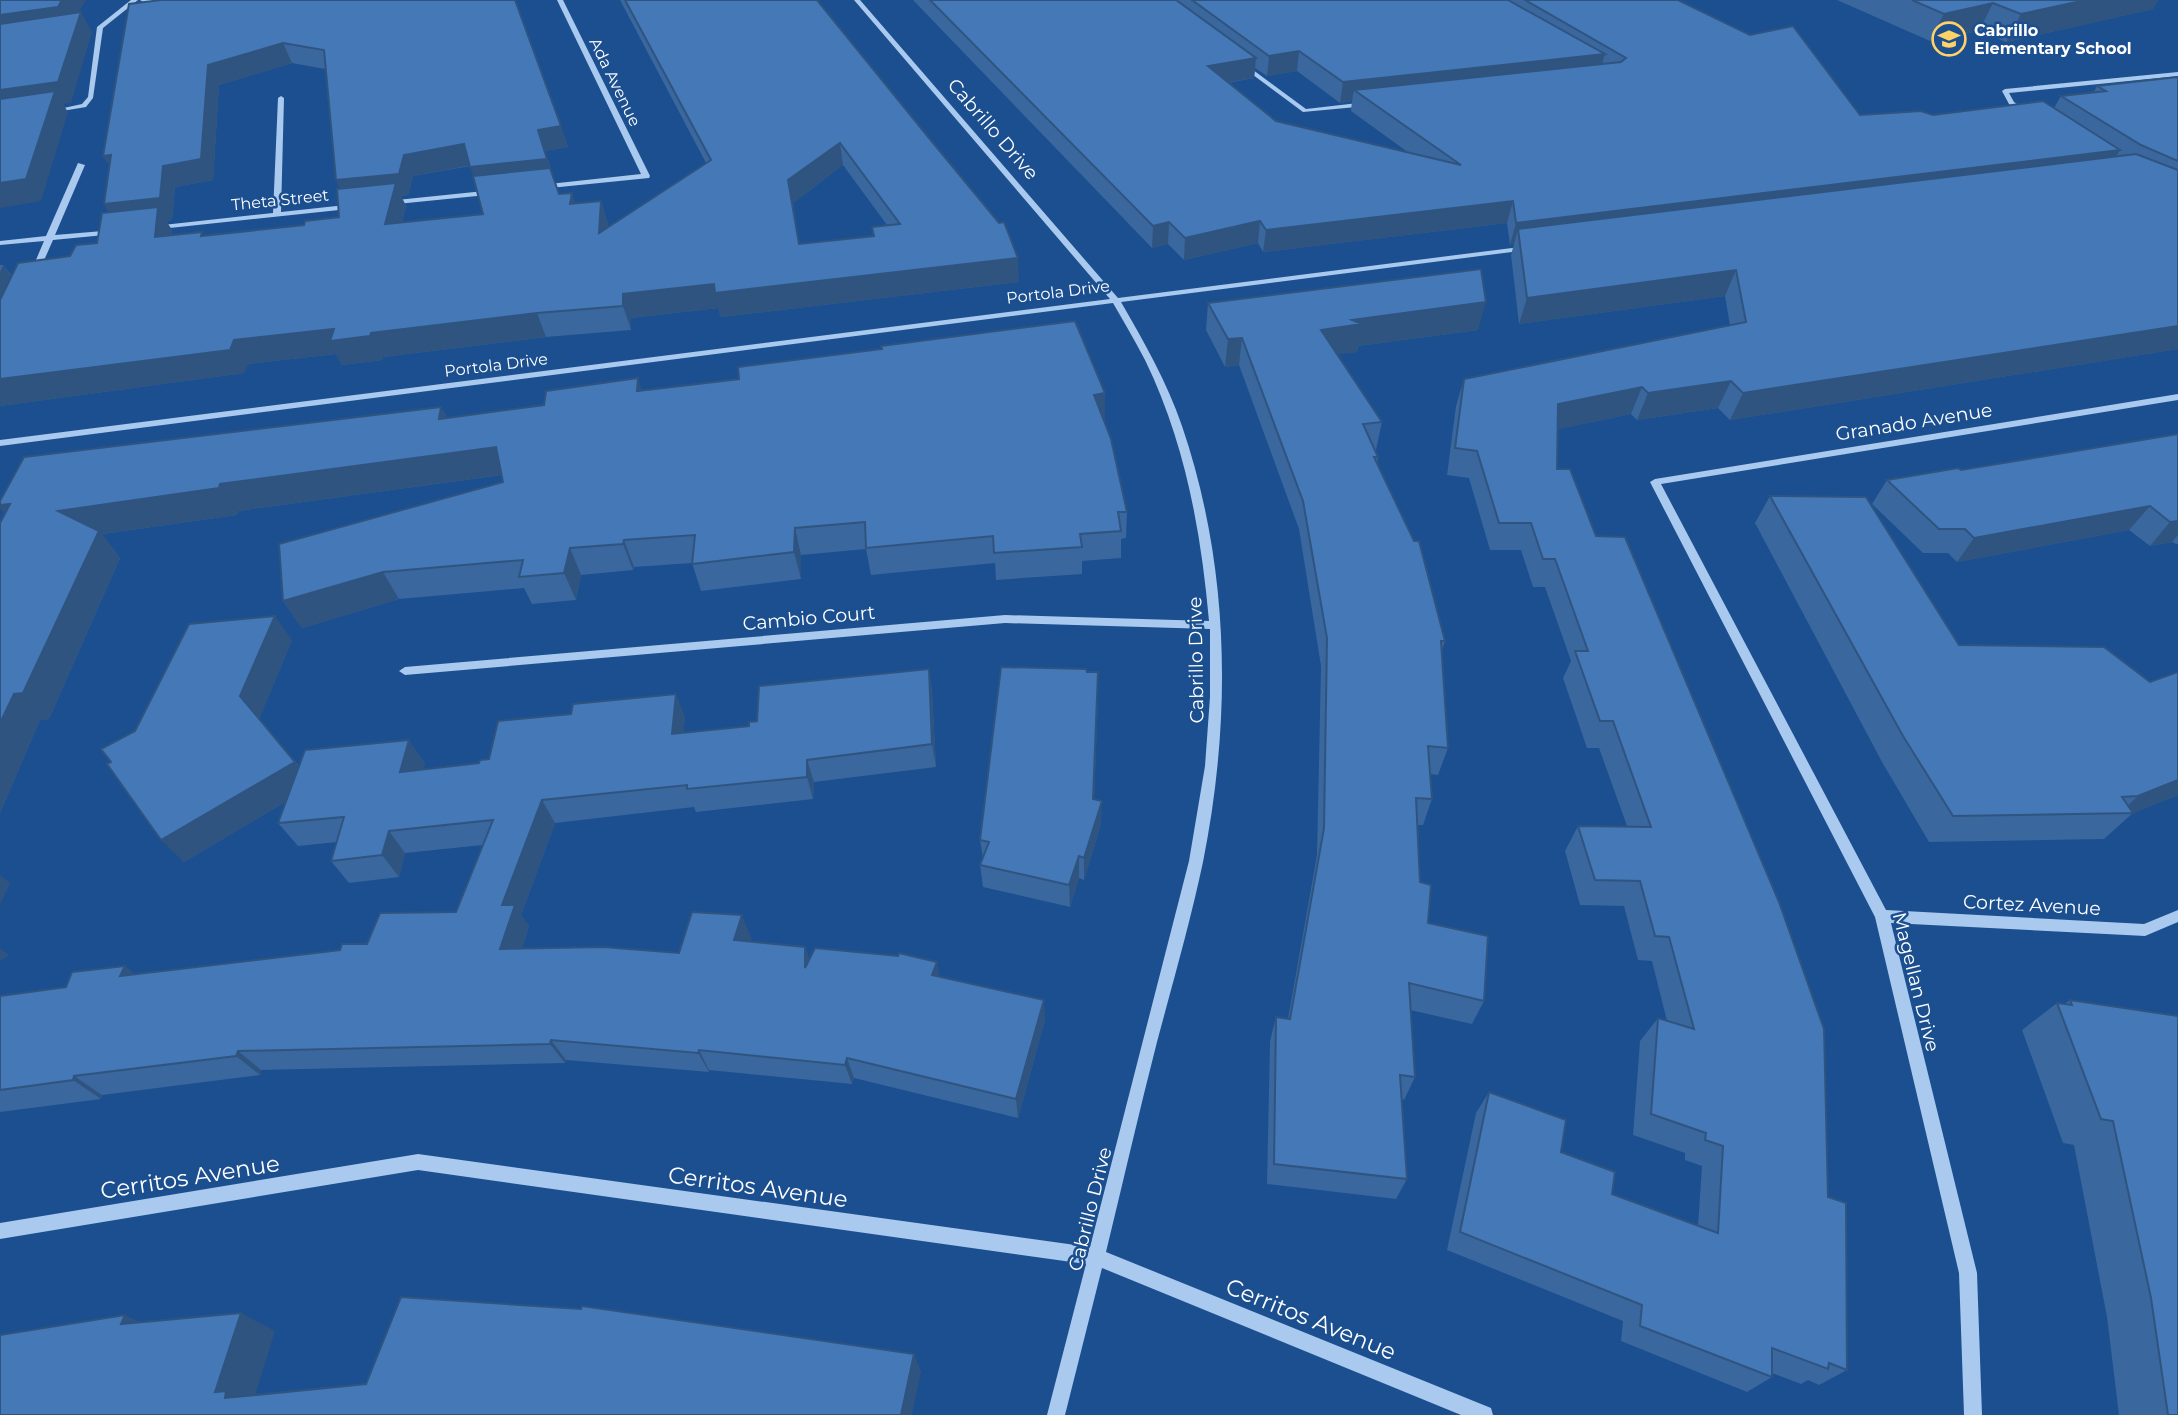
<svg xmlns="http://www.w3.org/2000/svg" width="2178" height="1415" viewBox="0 0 2178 1415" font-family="Montserrat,sans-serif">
<rect width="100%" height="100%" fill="#1b4f8f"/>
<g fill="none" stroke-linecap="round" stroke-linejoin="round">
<path fill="#a9c9ee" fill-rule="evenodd" d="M131 0H138L103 28 93 98 86 107 50 113V111L82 104 88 97 97 27Z
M140 0H193L190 2H143Z
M557 0H563L650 176 649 178 540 189 536 187 540 185 641 174Z
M854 0H860L1118 298 1527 246 1531 248 1527 250 1121 302C1144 342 1167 382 1182 426 1230 567 1232 717 1203 862 1190 923 1173 982 1157 1042 1139 1112 1123 1182 1106 1252L1491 1408 1493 1415H1461L1102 1268 1065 1415H1047L1086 1264 418 1170 0 1239V1223L418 1154 1090 1247 1189 861 1205 766 1210 697V629L1005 623 405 675 399 671 405 667 1005 615 1209 621C1201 531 1185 442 1145 360 1135 341 1124 322 1113 303L0 446V440L1110 299Z
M1241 64H1245L1306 109 1367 102 1370 104 1367 106 1303 112 1241 66Z
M2178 72V76L2009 93 2014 102 2028 112V114L2026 115 2009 104 2002 91 2005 89Z
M281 96 284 98 281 212 355 204 359 206 358 208 151 230 150 228 154 226 273 213 278 98Z
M78 163 85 165 55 235 115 230 119 232 115 234 53 240 38 274 31 276 30 274 44 241 0 245V241L46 236Z
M494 190 498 192 497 194 387 205 383 203 387 201Z
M2178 394V400L1661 484 1886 910 2144 924 2178 910V922L2145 936 1891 923 1977 1273 1982 1415H1964L1959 1273 1875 917 1650 482 1655 479Z"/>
</g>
<path fill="#3a679d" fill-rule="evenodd" d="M515 0 568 147 545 151 559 194 572 193 575 204 601 201 608 224V228L706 163 620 0H817L1019 282 721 317 718 308 631 318V330L546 337 383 357 382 360 342 365 336 354 248 364 244 373 0 406V265H3L12 276 70 256 97 243 109 212 104 204 110 166 103 156 129 4ZM292 63 325 69 336 180 340 189 339 217 304 225 205 236 171 235 172 230 166 221 172 220 175 187 213 180 219 85ZM843 165 887 225 872 227 873 236 799 244 793 203ZM470 166 474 175 483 214 402 222 406 206 401 196 408 195 413 176Z
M913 0H1678L1860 115H1933L2054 108 2061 96 2094 92 2097 86 2178 77V349L1730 420 1718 408 1637 420 1631 414 1558 429 1557 469 1828 1197 1847 1370 1819 1385 1808 1380 1801 1384 1772 1373V1377L1747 1392 1621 1341 1623 1321 1447 1250 1476 1113 1489 1092 1612 1194 1698 1226 1702 1166 1685 1160V1153L1633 1135 1640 1041 1658 1018 1667 1021 1652 961 1638 960 1624 906 1580 905 1565 851 1578 826H1627L1599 748H1587L1563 678 1571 661 1545 587H1533L1521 550H1490L1469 478 1447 475 1456 406 1464 379 1730 325 1725 296 1519 324 1511 255 1514 244 1510 245 1507 223 1263 252 1258 243 1184 260 1168 244 1152 248ZM1255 68 1267 76 1297 71 1340 103 1352 101 1351 111 1409 153 1276 121 1228 83 1254 78Z
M1837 0H2158L2153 9 2006 42 1979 31 1930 41Z
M1208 303 1478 330 1358 346 1357 352 1337 354 1382 422 1376 450H1375L1378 457 1377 463 1445 641 1441 653 1448 748 1438 775 1430 774 1432 799 1423 825H1418L1420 882 1428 923 1484 1001 1472 1024 1410 1010 1415 1077 1404 1100 1402 1099 1407 1179 1396 1199 1267 1184 1270 1041 1276 1017 1288 1019 1317 855 1321 666 1299 529 1239 365 1225 367 1206 330Z
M642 391 1105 420H1104L1127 512 1126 538 1121 539V558L1082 561V574L996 580 995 563 871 575 866 549 801 555V579L701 591 692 563 634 567 633 570 581 575 576 600 532 604 524 588 399 599 302 628 283 601 503 482 502 475 238 511 237 515 102 534 120 558 49 719 40 720 0 813V523L5 514 0 508V501L441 407 447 418Z
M2178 434V544H2176L2172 542 2150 546 2129 530 1957 562 1948 553H1923L1872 504 1887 480 1961 470Z
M1770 496 1959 645 2150 682 2178 672V795L2133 813 2104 839 1929 842 1882 762 1755 523Z
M292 640 259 719 299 766 425 763 423 769 479 763 685 717 683 733 749 726 757 721 929 669 932 693 936 767 814 782 813 799 696 812 694 807 555 823 521 915 529 926 522 949 679 953 751 937 750 941 805 947 809 959 940 977 1045 1020 1018 1118 854 1078 852 1084 709 1070V1072L566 1060 565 1063 261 1070 260 1075 102 1095 101 1099 0 1112V996L66 987 135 974 340 950 367 944 456 912 483 845 405 853 399 877 349 883 331 861 337 842 298 846 278 823 287 801 184 862 111 762 135 731Z
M1087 672 1098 696 1094 800 1101 824 1084 880 1079 878 1070 907 983 887 980 865 983 858 980 840Z
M2070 1000 2178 1016V1415H2119L2107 1317 2074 1145 2063 1143 2022 1030 2057 1003 2065 1004Z"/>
<path fill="#305480" d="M62 0H86L70 27 0 37V15Z
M2086 0H2158L2153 9 2006 42 2021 14Z
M1993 3 1979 31 1930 41 1944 14Z
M81 12 92 32 71 103 63 104 68 112 41 201 0 208V90Z
M283 43 292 63 219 85 213 180 175 187 172 220 166 221 172 230 169 260 118 226 104 204 208 65Z
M1299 51 1297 71 1267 76 1269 56Z
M1605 54 1599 74 1354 90 1352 101 1340 103 1343 82Z
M1256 58 1254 78 1206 86 1208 66Z
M561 126 568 147 545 151 538 130Z
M840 143 843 165 793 203 803 267 788 180Z
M464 144 472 165 413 176 408 195 401 196 406 206 396 247 346 202 336 180 404 155Z
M2120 150 2107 171 1518 229 1514 244 1510 245 1516 223Z
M111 155 117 177 103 156Z
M547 159 555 180 479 188 470 167Z
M572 193 579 215 570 204Z
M601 201 608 224 606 256 599 233Z
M1513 201 1507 223 1263 252 1266 230Z
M1260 221 1258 243 1184 260 1185 238Z
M1169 222 1168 244 1152 248 1153 226Z
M1018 258 1019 282 721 317 718 308 631 318V330L623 306V294L714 284Z
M3 265 20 288 0 313V272Z
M1736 270 1725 296 1519 324 1527 298Z
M1486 302 1478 330 1358 346 1357 352 1316 357 1321 330 1352 320Z
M537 313 546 337 383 357 382 360 342 365 336 354 248 364 244 373 0 406V379L234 340 334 329 371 333Z
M2178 326V349L1730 420 1743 393Z
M1242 338 1239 365 1225 367 1228 339Z
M638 378 646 404 637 391Z
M1731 381 1718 408 1637 420 1648 393Z
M1642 387 1631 414 1549 431 1558 404Z
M1105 393V420L1094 422V395Z
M441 407 454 433 439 419Z
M496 447 508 474 238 511 237 515 102 534 120 558 49 719 40 720 0 813V723L58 511 220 484Z
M10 504 21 532 0 508V505Z
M2150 506 2129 530 1957 562 1974 538Z
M2178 521V535L2172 542 2150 546 2170 522Z
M795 528 801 555V579L794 552Z
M624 540 634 567 633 570 623 544Z
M570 548 581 575 576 600 564 573Z
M383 572 399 599 302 628 283 601Z
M275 616 292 640 259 720 240 696Z
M929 669 932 693 936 767 932 744Z
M1098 672V696L1093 822V799Z
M676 694 685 717 681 757 672 734Z
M409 740 425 763 416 794 400 772Z
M807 760 814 782 813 799 807 777Z
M295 762 314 785 184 862 161 840Z
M2178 780V795L2133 813H2120L2138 796Z
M542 800 555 823 521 915 529 926 516 970 500 949 502 905Z
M1102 801 1101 824 1084 880V858Z
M389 831 405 853 399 877 382 855Z
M1079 856V878L1070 907 1069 885Z
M0 875 10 883 0 905Z
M742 915 751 937 744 961 734 940Z
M805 947 812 967 805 968Z
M0 948 9 955 0 961Z
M937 962 941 983 932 975Z
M125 966 150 986 120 976Z
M1044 1000 1045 1020 1018 1118 1016 1099Z
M551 1040 566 1060 565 1063 550 1044Z
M699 1050 709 1070V1072L698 1053Z
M238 1051 261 1070 260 1075 236 1056Z
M847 1058 854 1078 852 1084 845 1065Z
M74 1076 102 1095 101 1099 73 1080Z
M241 1313 275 1331 253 1402 225 1398 215 1392Z
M125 1315 163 1333 121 1324Z
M914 1354 921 1371 912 1415H901Z"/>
<path fill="#4478b7" stroke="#305480" stroke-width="2" fill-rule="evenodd" d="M0 0H62L58 7 0 15Z
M161 0H515L561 126 538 130 547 159 470 167 464 144 404 155 399 174 336 180 324 50 283 43 208 65 201 159 163 166 160 198 104 204 111 155 103 156 129 4Z
M625 0H817L929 138 999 223 1004 222 1018 258 715 293 714 284 623 294V306L537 313 371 333 370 336 330 341 334 329 234 340 230 350 0 379V300L18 263 70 256 76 245 97 243 102 213 158 207 155 237 202 232 201 236 304 225 305 221 339 217 337 189 396 183 385 224 483 214 473 176 550 168 559 194 572 193 570 204 601 201 599 233 711 160ZM840 143 900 224 872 227 874 236 799 244 788 180Z
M930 0H1176L1256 58 1208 66 1276 121 1461 165 1354 90 1621 62 1626 58 1525 0H1678L1750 35 1793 26 1860 115 1921 111 1933 115 2043 101 2120 150 1516 223 1513 201 1266 230 1260 221 1185 238 1169 222 1153 226Z
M1192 0H1508L1605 54 1343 82 1299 51 1269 56Z
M1912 0H2086L2021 14 1993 3 1944 14Z
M81 12 58 82 0 90V24Z
M2178 77V161L2141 145 2061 96 2106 91 2097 86Z
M55 91 26 179 0 183V99Z
M2136 154 2178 170V326L1743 393 1731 381 1648 393 1642 387 1558 404 1557 469H1570L1596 536 1625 537 1779 902 1824 1029 1828 1197 1846 1203 1847 1370 1829 1363 1828 1369 1772 1348V1377L1640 1326 1642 1305 1460 1232 1489 1092 1566 1120 1561 1152 1615 1172 1612 1194 1718 1233 1723 1146 1705 1140 1706 1133 1651 1114 1658 1018 1694 1029 1669 937 1655 936 1640 881 1595 880 1578 826 1651 827 1613 721H1600L1575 651H1588L1555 559H1543L1531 523H1499L1477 451 1455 448 1464 379 1746 322 1736 270 1527 298 1518 229Z
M1481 269 1486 302 1352 320 1362 324 1321 330 1382 422 1363 424 1378 457H1374L1414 541H1419L1445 641H1441L1448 748 1428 746 1432 799 1416 798 1420 882 1431 885 1428 923 1488 936 1484 1001 1409 983 1415 1077 1400 1075 1407 1179 1274 1164 1276 1017 1290 1019 1324 828 1327 638 1303 501 1242 338 1228 339 1208 303Z
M1075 321 1105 393 1094 395 1111 439 1127 512H1118L1121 531 1080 534 1082 547 994 553 993 536 866 548 865 522 795 528 794 552 692 564 695 535 624 540 623 544 570 548 564 573 519 577 523 560 383 572 283 601 279 544 503 482 496 447 220 484 219 488 58 511 99 531 23 693 14 694 0 723V523L10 504 0 505V501L24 457 441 407 439 419 544 405 546 391 638 378 637 391 739 379 738 367 882 349 881 346Z
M2178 434V521L2170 522 2150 506 1974 538 1965 529H1939L1887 480 1958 468 1961 470Z
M1770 496 1866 497 1959 645 2104 647 2150 682 2178 672V780L2138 796 2122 797 2133 813 1953 816 1903 736Z
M275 616 240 696 295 762 161 840 107 764 111 762 101 749 135 731 189 624Z
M1001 667 1086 669 1087 672H1098L1093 799 1102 801 1084 858 1079 856 1069 885 980 865 989 842 980 840Z
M929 669 932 744 807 760V777L687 789V785L542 800 502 905H515L500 949 603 947 679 953 692 912 742 915 734 940 805 947V968L815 948 898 956 899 953 937 962 932 975 1044 1000 1016 1099 847 1058 845 1065 699 1050 698 1053 551 1040 550 1044 238 1051 236 1056 74 1076 73 1080 0 1090V996L66 987 72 972 125 966 120 976 340 950 342 944H367L380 913 456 912 493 820 389 831 382 855 331 861 344 817 278 823 305 750 409 740 400 772 479 763 480 760 489 759 498 721 571 714 573 704 676 694 672 734 749 726V722L757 721 759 686Z
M2070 1000 2178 1016V1415H2168L2151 1298 2113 1121 2101 1119 2057 1003 2072 1005Z
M401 1297 581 1309 582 1306 914 1354 901 1415H0V1335L125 1315 121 1324 241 1313 215 1392 226 1391 225 1398 366 1384Z"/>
<defs>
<symbol id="school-ring" viewBox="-11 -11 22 22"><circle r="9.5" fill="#1b4f8f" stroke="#ffd166" stroke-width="1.5"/><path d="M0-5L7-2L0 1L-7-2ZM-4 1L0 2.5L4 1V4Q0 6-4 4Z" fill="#ffd166"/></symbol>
</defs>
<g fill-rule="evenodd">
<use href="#school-ring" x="1930" y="20" width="38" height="38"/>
</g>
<g text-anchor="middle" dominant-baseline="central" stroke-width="5" stroke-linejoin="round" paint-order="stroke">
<g font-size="16" font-weight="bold" fill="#fff" stroke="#1b4f8f" text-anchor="start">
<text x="1974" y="30">Cabrillo<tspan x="1974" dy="18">Elementary School</tspan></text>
</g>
<g font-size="16" fill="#fff" stroke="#1b4f8f">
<text transform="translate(615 82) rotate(64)">Ada Avenue</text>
<text transform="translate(280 200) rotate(-6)">Theta Street</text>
<text transform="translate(1058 292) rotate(-7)">Portola Drive</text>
<text transform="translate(496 365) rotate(-7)">Portola Drive</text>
</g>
<g font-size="19" fill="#fff" stroke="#1b4f8f">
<text transform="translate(993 129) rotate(49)">Cabrillo Drive</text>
<text transform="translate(1914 422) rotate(-9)">Granado Avenue</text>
<text transform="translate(809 618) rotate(-5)">Cambio Court</text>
<text transform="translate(1196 660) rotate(-91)">Cabrillo Drive</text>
<text transform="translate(2032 905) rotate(3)">Cortez Avenue</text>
<text transform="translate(1916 982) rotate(76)">Magellan Drive</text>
<text transform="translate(1090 1209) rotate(-76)">Cabrillo Drive</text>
</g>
<g font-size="23" fill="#fff" stroke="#1b4f8f">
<text transform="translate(190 1177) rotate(-9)">Cerritos Avenue</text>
<text transform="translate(758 1187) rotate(8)">Cerritos Avenue</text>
<text transform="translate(1311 1319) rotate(22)">Cerritos Avenue</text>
</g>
</g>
</svg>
